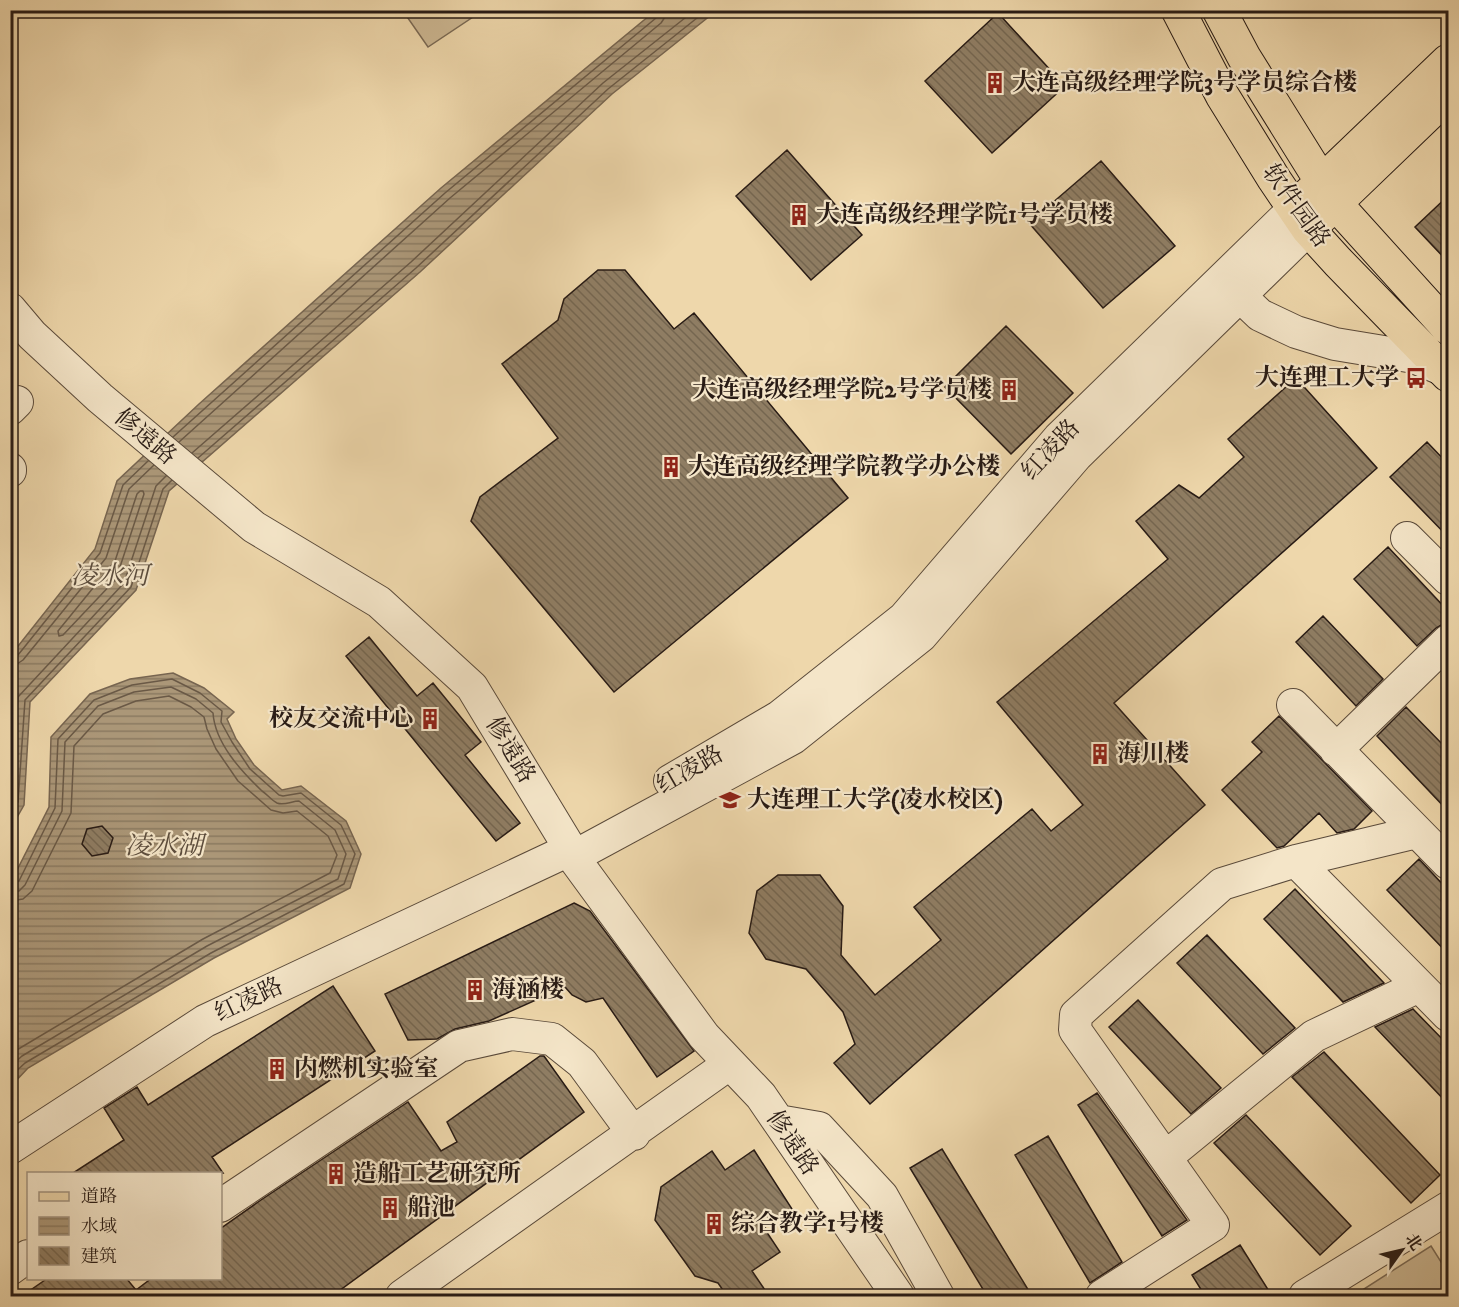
<svg xmlns="http://www.w3.org/2000/svg" width="1459" height="1307" viewBox="0 0 1459 1307" font-family="'IM FELL DW Pica','Noto Serif SC',serif">
<defs>
<pattern id="water-rules" width="6" height="5" patternUnits="userSpaceOnUse" patternTransform="scale(1.5)"><rect width="6" height="5" fill="#ab9778"/><path d="M0 2.5h6" fill="none" stroke="#8b7a61"/></pattern>
<pattern id="building-back-hatch" width="6" height="6" patternUnits="userSpaceOnUse" patternTransform="scale(1.5)"><rect width="6" height="6" fill="#8f7d63"/><path d="M-1 5l2 2M0 0l6 6M5-1l2 2" fill="none" stroke="#756650"/></pattern>
</defs>
<rect width="100%" height="100%" fill="#eed7ab"/>
<filter id="stains"><feTurbulence type="fractalNoise" baseFrequency=".00333" numOctaves="4"/><feColorMatrix values="0 0 0 0 .2 0 0 0 0 .09 0 0 0 0 .02 0 0 0 .5 -.17"/></filter>
<radialGradient id="worn" r=".72"><stop offset=".6" stop-color="#630" stop-opacity="0"/><stop offset="1" stop-color="#630" stop-opacity=".3"/></radialGradient>
<path fill="#ccb792" stroke="#7a6954" stroke-width="1.5" d="M403 11H482L428 47Z
M1431 1246 1448 1273V1296H1353Z"/>
<path fill="url(#water-rules)" stroke="#776550" stroke-width="1.5" d="M655 11H716L612 94 420 272 169 491 136 590 30 702 24 805 11 828V655L95 549 117 481 199 404 441 188Z
M173 673 204 688 234 712 227 719 236 739 254 765 282 790 301 786 346 821 361 854 350 888 214 958 28 1068 11 1086 10 884 49 807 51 737 90 694 130 679Z"/>
<g fill="none" stroke-linecap="round" stroke-linejoin="round">
<path stroke="#6a5946" stroke-width="1.5" d="M173 437 445 193 656 18 658 10
M179 442 450 198 661 23 665 17 666 10
M192 453 411 262 603 83 695 10
M198 458 416 268 608 89 707 10
M140 491H143L144 494 116 579 63 635 59 636 58 631 115 561 137 494Z
M10 658 18 655 100 553 123 485 148 461
M10 665 17 664 23 660 106 558 129 489 154 465
M10 801 18 697 124 583 156 486 166 476
M10 816 18 802 25 700 131 587 163 489 172 480
M10 885 19 881 55 808 58 739 94 700 132 685 172 679 200 693 222 711 221 722 232 742 250 769 279 795 283 796 301 793 341 825 355 854 344 884 211 953 25 1063 10 1077
M10 892 19 891 25 885 62 811 65 742 98 706 134 692 171 687 196 699 213 713C215 743 241 771 262 791 267 794 271 800 277 803 284 806 292 801 299 801L335 830 346 854 338 879 207 946 22 1056 10 1067
M10 901 23 899 32 891 71 813 74 746 103 714 136 701 169 696 191 707 204 717 207 729 216 749 238 781 271 810 283 813 297 811 328 836 337 855 330 873 203 939 10 1054"/>
</g>
<path fill="url(#building-back-hatch)" stroke="#281b15" stroke-width="1.5" d="M998 13 1065 86 992 153 925 81Z
M787 150 862 235 811 280 736 196Z
M1101 161 1175 246 1103 308 1029 223Z
M1449 195V263L1415 227Z
M598 270H625L674 329 694 313 848 498 614 692 471 521 480 497 558 438 502 364 558 320 564 299Z
M1006 326 1073 393 1011 454 945 387Z
M1296 378 1377 468 1114 703 1205 805 870 1104 834 1063 855 1044 843 1012 806 969 766 959 749 933 757 891 778 875H820L843 906 841 955 875 995 941 940 914 907 1032 809 1051 831 1083 805 997 702 1168 559 1136 521 1179 485 1199 498 1244 457 1228 439Z
M1427 442 1449 465V538L1390 477Z
M1388 547 1449 612V624H1443L1436 628 1417 646 1354 579Z
M1323 616 1383 679 1356 706 1296 642Z
M369 637 417 696 433 683 481 742 465 755 520 823 496 841 346 656Z
M1406 707 1449 751V812L1377 736Z
M1279 716 1372 811 1354 829 1337 833 1319 813 1284 846 1277 848 1222 790 1262 752 1252 742Z
M102 826 113 838 108 853 92 856 82 844 87 829Z
M1419 859 1449 891V955L1387 890Z
M1295 889 1384 983 1343 1002 1264 919Z
M574 903 590 911 694 1051 657 1077 603 998 586 1002 572 995 565 987 489 1021 455 1029 437 1039 408 1040 385 994Z
M1207 935 1295 1028 1263 1054 1177 963Z
M333 986 375 1051 212 1157 223 1173H73L124 1140 104 1108 137 1087 148 1105Z
M1138 1000 1221 1088 1191 1114 1109 1027Z
M1413 1009 1449 1046V1105L1375 1027Z
M1324 1052 1440 1175 1411 1203 1292 1077Z
M540 1056H544L584 1112 332 1296H22L48 1278H126L136 1290 152 1278H220V1229L261 1200 408 1102 441 1151 457 1142 447 1122Z
M1097 1093 1187 1220 1162 1236 1078 1105Z
M1246 1115 1351 1226 1320 1255 1214 1143Z
M1048 1136 1122 1262 1090 1283 1015 1155Z
M942 1149 1032 1296H987L910 1168Z
M754 1150 792 1209 764 1228 780 1252 752 1271 769 1296H727L718 1283 695 1276 655 1220 661 1187 712 1151 725 1170Z
M1240 1245 1272 1296H1205L1192 1275Z"/>
<g fill="none" stroke-linecap="round" stroke-linejoin="round">
<defs>
<path id="minor" d="M1240 296 1260 315 1296 332 1335 344 1414 357 1442 369
M10 309 32 335 100 398 254 527 379 602 472 687 566 842 573 857 704 1036 761 1096 898 1296
M10 409 17 402
M10 469V471
M1407 538 1448 579
M1293 705 1448 863
M1336 750 1448 641
M670 781 779 717 904 618 1059 438 1294 209
M573 857 793 738 921 636 1077 455 1308 229
M1296 861 1448 1015
M778 1121 819 1128 882 1196 938 1296
M10 1148 205 1021 569 850
M1166 1157 1314 1036 1419 986
M220 1206 459 1046 512 1034 552 1039 582 1063 634 1134
M10 1269 28 1256
M402 1296 729 1064
M1102 1296 1213 1225 1075 1030 1076 1015 1222 884 1296 861 1417 832
M1305 1296 1448 1208"/>
<path id="major" d="M1178 10 1222 95 1274 179 1308 229 1338 262 1448 375
M1219 10 1244 57 1335 203 1448 328
M1306 197 1448 61
M1320 218 1448 95"/>
</defs>
<use href="#minor" stroke="#5a4a3a" stroke-width="34"/>
<use href="#major" stroke="#281b15" stroke-width="35"/>
<use href="#minor" stroke="#f4e5c8" stroke-width="32"/>
<use href="#major" stroke="#eed7ab" stroke-width="33"/>
</g>
<defs>
<symbol id="building-bare" viewBox="-9 -9 18 18"><path d="M-4-6H4V6H1V3H-1V6H-4ZM-2.5-4.3h1.7v1.8h-1.7ZM.8-4.3h1.7v1.8H.8ZM-2.5-1h1.7V.8h-1.7ZM.8-1h1.7V.8H.8Z" fill="#8f2418" stroke="#f4e5c8" stroke-width="2.5" paint-order="stroke"/></symbol>
<symbol id="bus-bare" viewBox="-9 -9 18 18"><path d="M-5-6H5V4H4V6H2V4H-2V6H-4V4H-5ZM-3.5-4V0h7V-4ZM-3.5 1.2v1.5H-2V1.2ZM2 1.2v1.5H3.5V1.2Z" fill="#8f2418" stroke="#f4e5c8" stroke-width="2.5" paint-order="stroke"/></symbol>
<symbol id="university-bare" viewBox="-9 -9 18 18"><path d="M0-5L7-2L0 1L-7-2ZM-4 1L0 2.5L4 1V4Q0 6-4 4Z" fill="#8f2418" stroke="#f4e5c8" stroke-width="2.5" paint-order="stroke"/></symbol>
</defs>
<g fill-rule="evenodd">
<use href="#building-bare" x="980" y="68" width="30" height="30"/>
<use href="#building-bare" x="784" y="200" width="30" height="30"/>
<use href="#bus-bare" x="1401" y="363" width="30" height="30"/>
<use href="#building-bare" x="994" y="375" width="30" height="30"/>
<use href="#building-bare" x="656" y="452" width="30" height="30"/>
<use href="#building-bare" x="415" y="704" width="30" height="30"/>
<use href="#building-bare" x="1085" y="739" width="30" height="30"/>
<use href="#university-bare" x="715" y="785" width="30" height="30"/>
<use href="#building-bare" x="460" y="975" width="30" height="30"/>
<use href="#building-bare" x="262" y="1054" width="30" height="30"/>
<use href="#building-bare" x="321" y="1159" width="30" height="30"/>
<use href="#building-bare" x="375" y="1193" width="30" height="30"/>
<use href="#building-bare" x="699" y="1209" width="30" height="30"/>
</g>
<g text-anchor="middle" dominant-baseline="central" stroke-width="4.5" stroke-linejoin="round" paint-order="stroke">
<g font-size="24" font-weight="bold" fill="#281b15" stroke="#f4e5c8" text-anchor="start">
<text x="1012" y="83">大连高级经理学院3号学员综合楼</text>
<text x="816" y="215">大连高级经理学院1号学员楼</text>
<text x="1399" y="378" text-anchor="end">大连理工大学</text>
<text x="992" y="390" text-anchor="end">大连高级经理学院2号学员楼</text>
<text x="688" y="467">大连高级经理学院教学办公楼</text>
<text x="413" y="719" text-anchor="end">校友交流中心</text>
<text x="1117" y="754">海川楼</text>
<text x="747" y="800">大连理工大学(凌水校区)</text>
<text x="492" y="990">海涵楼</text>
<text x="294" y="1069">内燃机实验室</text>
<text x="353" y="1174">造船工艺研究所</text>
<text x="407" y="1208">船池</text>
<text x="731" y="1224">综合教学1号楼</text>
</g>
<g font-size="24" fill="#281b15" stroke="#f4e5c8">
<text transform="translate(1296 206) rotate(54)">软件园路</text>
<text transform="translate(145 437) rotate(40)">修遠路</text>
<text transform="translate(1051 450) rotate(-47)">红凌路</text>
<text transform="translate(510 750) rotate(59)">修遠路</text>
<text transform="translate(690 770) rotate(-30)">红凌路</text>
<text transform="translate(249 1000) rotate(-25)">红凌路</text>
<text transform="translate(792 1143) rotate(56)">修遠路</text>
</g>
<g font-size="26" font-style="italic" fill="#5c4d3d" stroke="#f4e5c8">
<text x="110" y="576">凌水河</text>
<text x="164" y="846">凌水湖</text>
</g>
</g>
<rect width="1459" height="1307" fill="none" stroke="#eed7ab" stroke-width="36"/>
<rect x="12" y="12" width="1435" height="1283" fill="none" stroke="#281b15" stroke-width="3"/>
<rect x="18" y="18" width="1423" height="1271" fill="none" stroke="#281b15" stroke-width="1.5"/>
<rect x="27" y="1172" width="195" height="108" fill="#f4e5c8" stroke="#a29480" stroke-width="1.5"/>
<rect x="39" y="1192" width="30" height="9" fill="#eed7ab" stroke="#a29480" stroke-width="1.5"/>
<text x="81" y="1202" font-size="18" fill="#281b15">道路</text>
<rect x="39" y="1217" width="30" height="18" fill="url(#water-rules)" stroke="#a29480" stroke-width="1.5"/>
<text x="81" y="1232" font-size="18" fill="#281b15">水域</text>
<rect x="39" y="1247" width="30" height="18" fill="url(#building-back-hatch)" stroke="#a29480" stroke-width="1.5"/>
<text x="81" y="1262" font-size="18" fill="#281b15">建筑</text>
<g transform="translate(1402 1250) rotate(56)" stroke="#f4e5c8" stroke-width="4.5" paint-order="stroke">
<path d="M0-4.5L10 22L0 15L-10 22Z" fill="#281b15"/>
<text y="-9" font-size="16" font-weight="bold" text-anchor="middle" fill="#281b15">北</text>
</g>
<rect width="100%" height="100%" filter="url(#stains)"/>
<rect width="100%" height="100%" fill="url(#worn)"/>
</svg>
